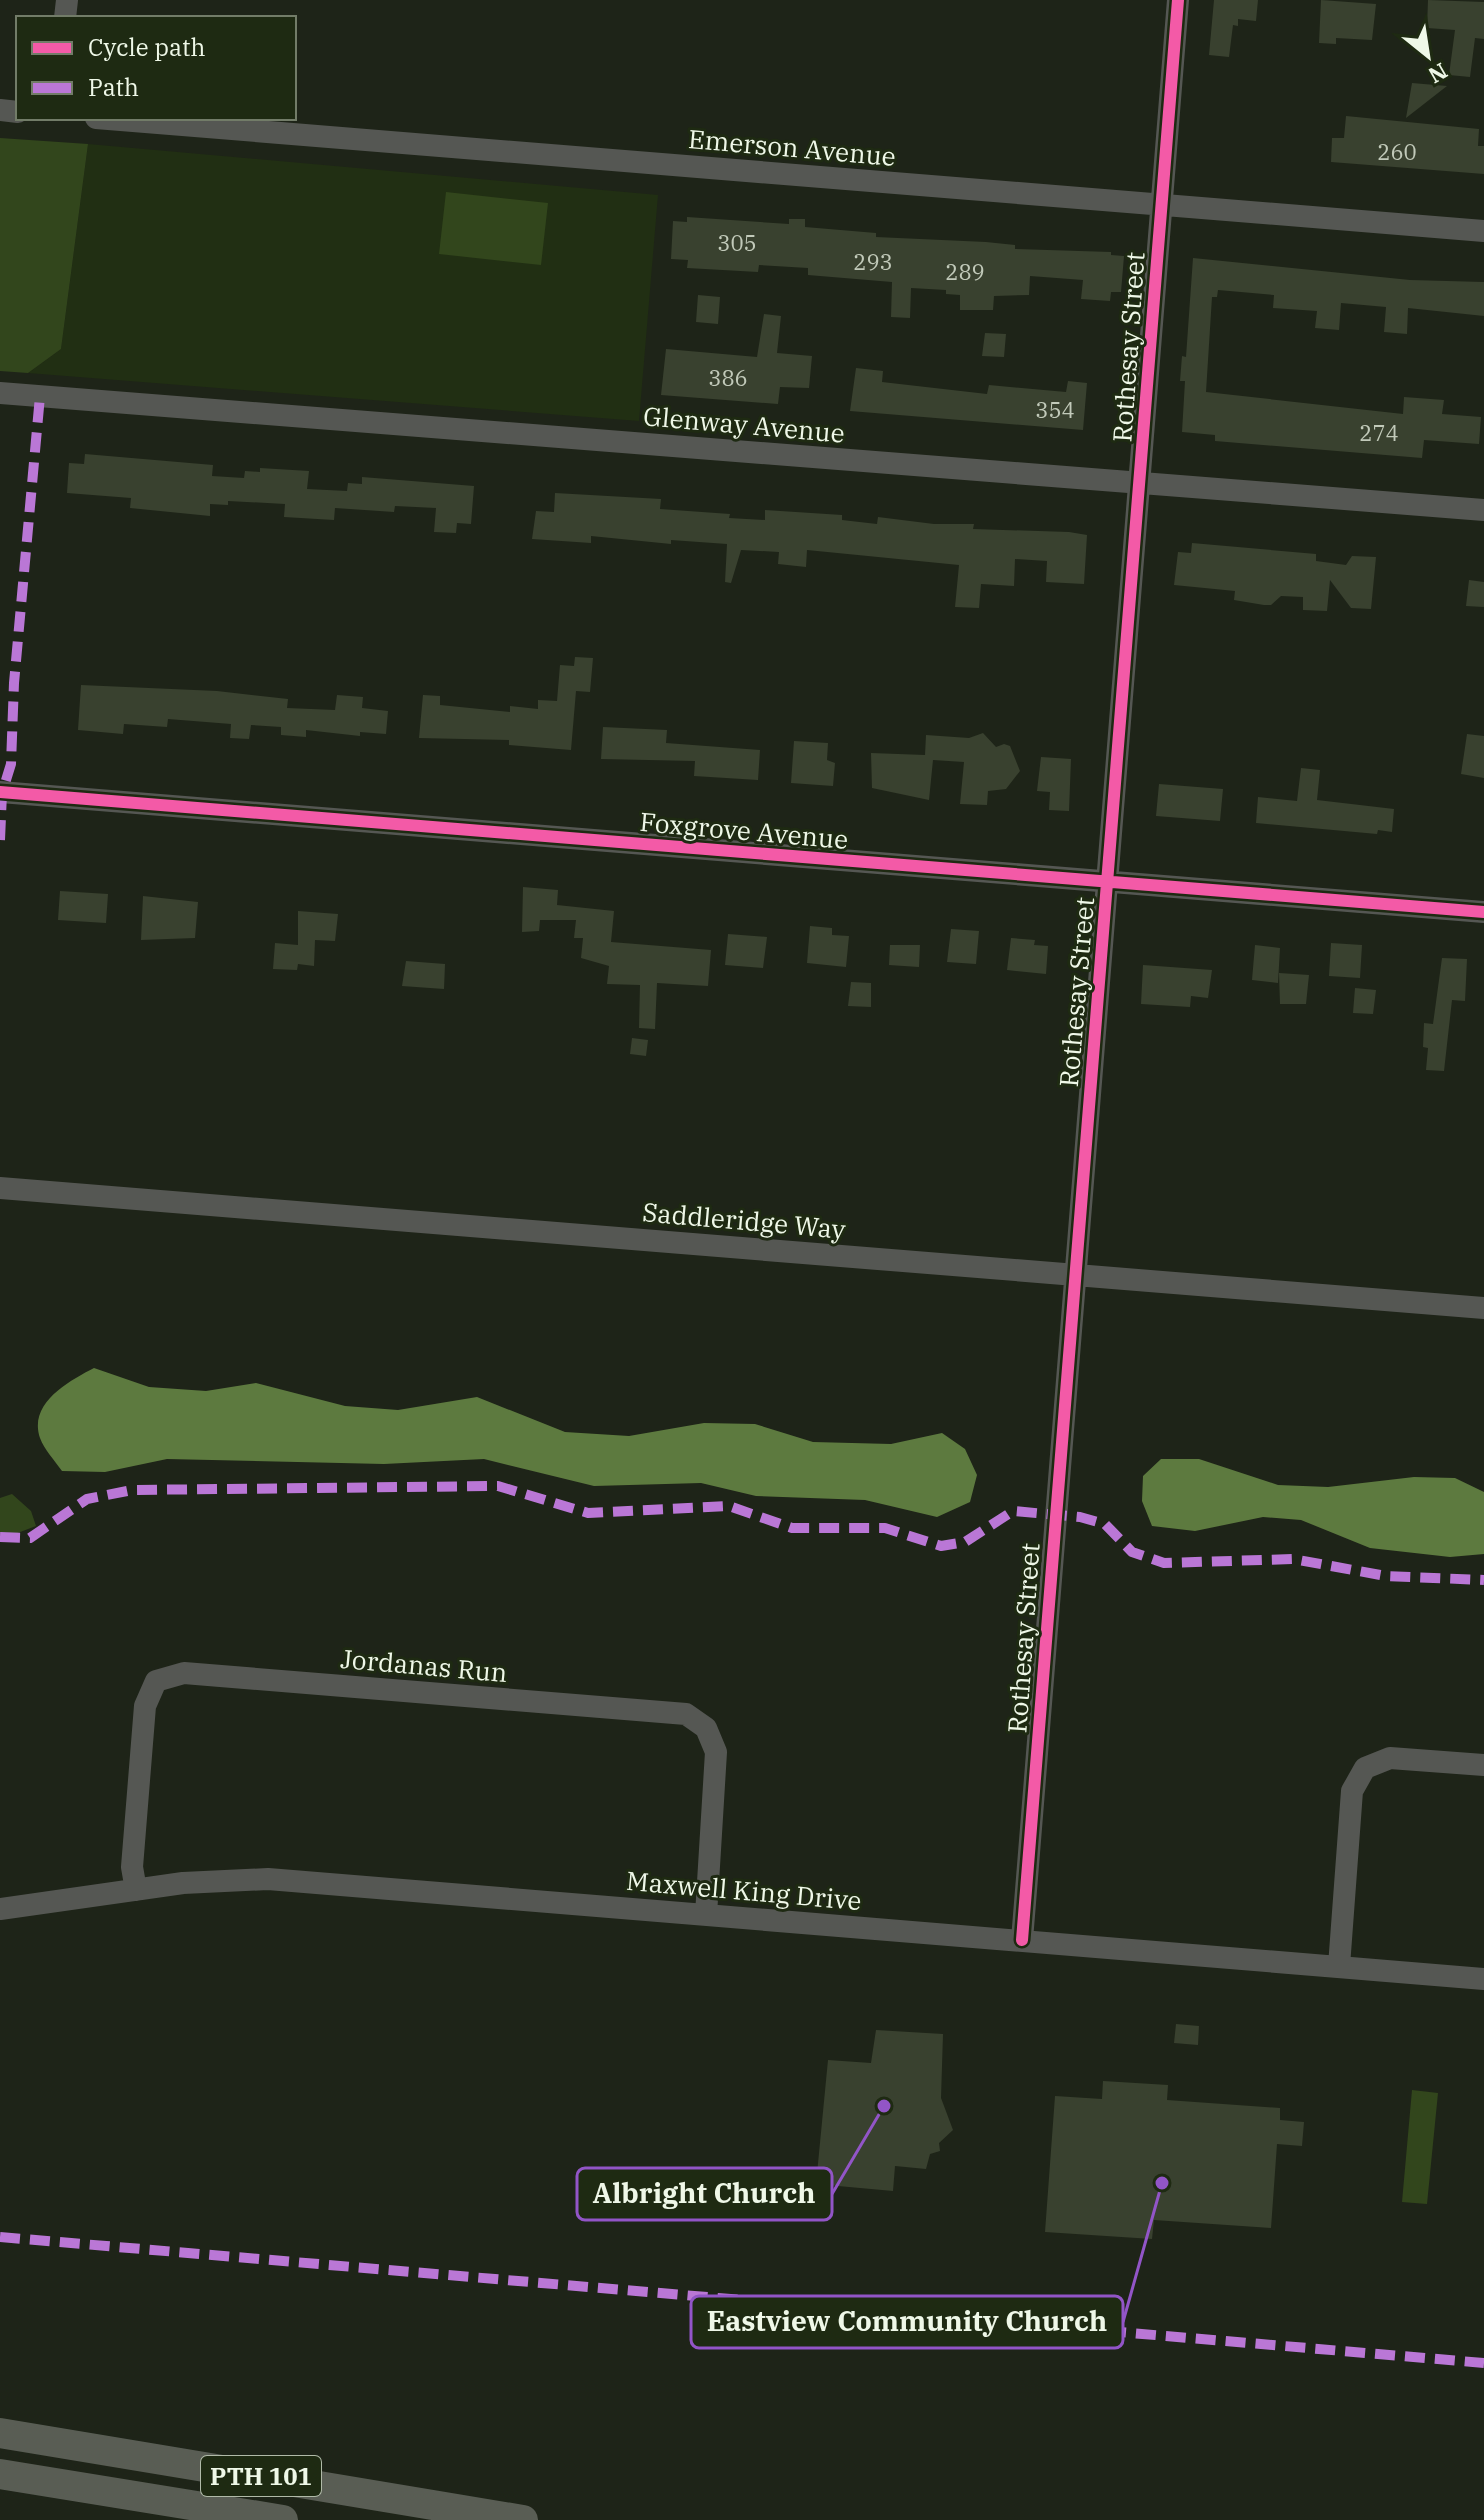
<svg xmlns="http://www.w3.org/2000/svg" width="1484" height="2520" viewBox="0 0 1484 2520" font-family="'IBM Plex Serif',serif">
<rect width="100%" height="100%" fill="#1e2418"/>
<path fill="#212f13" d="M88 144 658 195 639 421 28 373 61 349Z"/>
<path fill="#32461c" d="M0 138 88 144 61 349 28 373 0 371Z
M446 192 548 203 541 265 439 254Z
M12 1494 31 1511 36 1526 7 1537 0 1535V1498Z
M1412 2090 1438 2093 1427 2204 1402 2202Z"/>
<path fill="#5d7a3f" d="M94 1368 149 1387 206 1391 256 1383 345 1406 398 1410 477 1397 565 1432 629 1436 704 1423 755 1424 813 1442 891 1444 942 1433 965 1449 977 1475 970 1502 937 1517 865 1500 756 1496 701 1483 594 1486 484 1459 384 1464 167 1459 105 1472 62 1471C55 1461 44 1449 40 1438 28 1403 69 1381 94 1368Z
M1161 1459H1199L1278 1485 1328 1487 1414 1477 1455 1478 1484 1492V1554L1450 1557 1370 1548 1301 1520 1263 1517 1195 1531 1152 1526 1142 1501 1143 1476Z"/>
<path fill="#39412f" d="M1214 0H1258L1256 21 1238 19V26L1233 25 1229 57 1209 55Z
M1321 0 1376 4 1372 40 1336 38V44L1319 43Z
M1428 0 1484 2V39L1475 38 1470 77 1449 75 1455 30 1427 28Z
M1412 83 1447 86 1406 118Z
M1346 116 1479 129 1478 146H1484V174L1331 162 1332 138H1344Z
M687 217 789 224V219H805V227L876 233V237L986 242 1015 245V249L1111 252V255L1124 256 1121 292H1111L1110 301 1081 299 1083 280 1030 276 1029 295 994 296 993 310H960V295L946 294V290L911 288 910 318 891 317 892 282 808 275V268L759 265 758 272 687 268 688 260 671 259 673 221 687 222Z
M1193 258 1410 280 1484 282V316L1408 308 1407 334 1384 332 1386 307 1341 303 1339 330 1315 328 1317 311 1273 308 1274 295 1218 290 1217 297H1212L1206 392 1403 414 1404 397 1444 400 1442 414 1481 417 1479 444 1424 440 1422 458 1215 441V435L1182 432 1185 381H1180L1182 356 1186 357Z
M698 295 720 297 718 324 696 322Z
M764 314 781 316 777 353 812 356 809 388 780 387 778 404 661 395 666 349 757 357Z
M985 333 1006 334 1004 357 982 356Z
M856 368 883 371 882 382 987 394 989 385 1066 392 1068 381 1087 383 1083 430 850 411Z
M85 454 213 465 212 476 244 478 245 471 260 472V468L309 471 307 489 347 491 348 483 362 484V477L474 486 471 524 457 523 456 533 434 532 436 508 395 506 394 512 335 508 334 520 284 517 285 504 228 501V505L210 504V516L130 508 131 498 67 493 69 463 84 464Z
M555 493 661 499 660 509 730 514 729 518 765 520V510L842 515V520L877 524 878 517 934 524H974L973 529 1069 532 1087 535 1084 584 1046 582 1047 561 1015 559 1014 586 981 584 979 608 955 607 959 565 807 550 806 567 778 564 779 552 741 550 731 583 725 582 727 544 671 540V544L591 536V543L532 539 536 511 554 512Z
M1192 543 1316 554V561L1346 565 1352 556 1376 557 1371 609 1351 608 1330 580 1327 611 1303 610V597L1281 596 1271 605H1264L1234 600 1235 591 1174 585 1178 552 1191 553Z
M1469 580 1484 582V607L1466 606Z
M575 657 593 658 590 692 576 691 571 750 509 745V740L419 738 423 695 440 696V705L510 712V706L538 709V700L557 701 560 665 574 666Z
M81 685 217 691 288 699 287 708 335 710 337 695 363 697 362 708 388 711 386 734 360 732V736L306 730V737L281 735V727L251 725 249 739 230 738 231 724 168 719 167 727 124 724 123 734 78 730Z
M603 727 667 730 666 743 760 750 758 780 694 776 695 761 601 759Z
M983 733 996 747 1004 744 1010 746 1020 771 1006 789 988 791 987 805 960 804 964 762 933 760 929 800 872 788 871 753 925 755 926 735 969 738Z
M1467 734 1484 736V778L1461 774Z
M794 741 828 743 827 760 835 763 833 786 791 783Z
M1041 757 1071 759 1069 811 1049 810 1050 792 1037 791Z
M1301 768 1320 770 1317 800 1394 809 1392 832 1378 830 1377 834 1256 823 1258 797 1297 801Z
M1159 784 1223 789 1220 821 1156 816Z
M523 887 558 890 557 905 614 911 611 942 711 950 708 986 657 983 655 1029 639 1028 640 985 607 984 609 966 581 958 583 938H574L576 920H540L539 931 522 932Z
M60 891 108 894 106 923 58 920Z
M143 896 198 902 195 938 141 940Z
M298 911 338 914 335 941 315 940 314 966 298 964 297 970 273 969 275 943 298 945Z
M810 926 832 928V935L849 936 846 967 807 963Z
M951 929 979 931 976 964 947 962Z
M728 934 767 937 763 968 725 965Z
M1011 938 1035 940 1034 945 1048 946 1046 974 1007 970Z
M1331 943 1362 945 1360 978 1329 976Z
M890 945H920L919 967 889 965Z
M1255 945 1280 948 1278 983 1252 980Z
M1442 958 1467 959 1465 1001 1452 1000 1444 1071 1426 1070 1428 1048 1423 1047 1424 1023 1433 1024Z
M406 961 445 964 444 989 402 986Z
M1143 965 1212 970 1208 998 1191 996 1190 1007 1141 1004Z
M1279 973 1309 975 1306 1004H1280Z
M851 982 871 983V1007L848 1006Z
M1355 988 1376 990 1373 1014 1353 1013Z
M632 1038 648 1040 646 1056 630 1054Z
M1176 2024 1199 2026 1198 2045 1174 2043Z
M876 2030 943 2034 941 2098 953 2130 939 2143 940 2151 930 2154 926 2169 895 2166 893 2191 816 2184 828 2060 871 2063Z
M1103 2081 1168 2085 1167 2100 1280 2108V2120L1304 2122 1302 2146 1277 2144 1271 2228 1154 2220 1152 2239 1045 2232 1055 2096 1102 2099Z"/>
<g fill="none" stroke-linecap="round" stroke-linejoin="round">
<path stroke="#555753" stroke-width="22" d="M65 18 67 0
M0 110 18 112
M96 118 1484 231
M0 393 1484 510
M0 792 1484 912
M0 1188 1484 1308
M136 1890 132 1867 145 1706 156 1681 184 1673 686 1714 706 1728 716 1752 706 1915
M0 1909 183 1883 268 1879 1484 1979
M1022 1940 1178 0
M1339 1966 1352 1791 1365 1768 1390 1758 1484 1765"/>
<path stroke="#595d54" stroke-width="30" d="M0 2433 523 2520
M0 2474 283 2520"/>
<path stroke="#ba77d6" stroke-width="10" stroke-dasharray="20 10" stroke-linecap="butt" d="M0 840 2 793 11 764 14 683 40 396
M0 1537 30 1538 87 1499 132 1490 498 1486 588 1513 729 1506 792 1528H885L941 1546 965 1542 1013 1511 1080 1517 1105 1524 1132 1552 1164 1563 1293 1559 1386 1576 1484 1580
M0 2237 1484 2363"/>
<defs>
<path id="cycleway" d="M0 792 1484 912
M1022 1940 1178 0"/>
</defs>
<use href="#cycleway" stroke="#1e2a12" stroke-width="17"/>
<use href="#cycleway" stroke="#f35aa7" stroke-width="12"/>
</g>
<g text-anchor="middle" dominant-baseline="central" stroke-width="6" stroke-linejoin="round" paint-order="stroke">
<g font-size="22" fill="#c2caba">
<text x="1397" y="151">260</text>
<text x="737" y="242">305</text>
<text x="873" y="261">293</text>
<text x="965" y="271">289</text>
<text x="728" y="377">386</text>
<text x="1055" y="409">354</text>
<text x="1379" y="432">274</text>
</g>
<rect fill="#1e2a12" stroke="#b0baa8" stroke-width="2" x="201" y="2456" width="120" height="40" rx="6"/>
<g font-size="24" font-weight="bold" fill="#eff8e8">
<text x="261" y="2476">PTH 101</text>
</g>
<g font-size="26" fill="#eff8e8" stroke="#1e2a12">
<text transform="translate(792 147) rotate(5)">Emerson Avenue</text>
<text transform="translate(1128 347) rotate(-86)">Rothesay Street</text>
<text transform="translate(744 424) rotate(5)">Glenway Avenue</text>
<text transform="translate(744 830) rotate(5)">Foxgrove Avenue</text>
<text transform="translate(1076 992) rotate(-85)">Rothesay Street</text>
<text transform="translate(744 1220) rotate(5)">Saddleridge Way</text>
<text transform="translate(1023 1638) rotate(-86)">Rothesay Street</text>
<text transform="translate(424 1665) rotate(5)">Jordanas Run</text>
<text transform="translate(744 1890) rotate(5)">Maxwell King Drive</text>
</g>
</g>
<path fill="none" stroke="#9255c7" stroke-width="3" d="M884 2106L832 2194M1162 2183L1123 2322"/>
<g fill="#9255c7" stroke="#1e2a12" stroke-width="3">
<circle cx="884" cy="2106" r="8"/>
<circle cx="1162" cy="2183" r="8"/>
</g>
<g fill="#1e2a12" stroke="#9255c7" stroke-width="3">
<rect x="577" y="2168" width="255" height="52" rx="8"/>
<rect x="691" y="2296" width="432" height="52" rx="8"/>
</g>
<g font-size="28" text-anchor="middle" font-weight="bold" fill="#eff8e8">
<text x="704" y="2203">Albright Church</text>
<text x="907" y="2331">Eastview Community Church</text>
</g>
<rect x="16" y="16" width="280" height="104" fill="#1e2a12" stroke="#727c68" stroke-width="2"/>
<rect x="32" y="42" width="40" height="12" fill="#f35aa7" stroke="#727c68" stroke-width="2"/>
<text x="88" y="56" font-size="24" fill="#eff8e8">Cycle path</text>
<rect x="32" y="82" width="40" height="12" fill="#ba77d6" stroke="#727c68" stroke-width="2"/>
<text x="88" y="96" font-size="24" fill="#eff8e8">Path</text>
<g transform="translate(1428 56) rotate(150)" stroke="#1e2a12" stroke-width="6" paint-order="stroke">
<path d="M0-6L14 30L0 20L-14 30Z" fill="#eff8e8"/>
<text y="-12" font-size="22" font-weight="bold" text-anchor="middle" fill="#eff8e8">N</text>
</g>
</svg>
